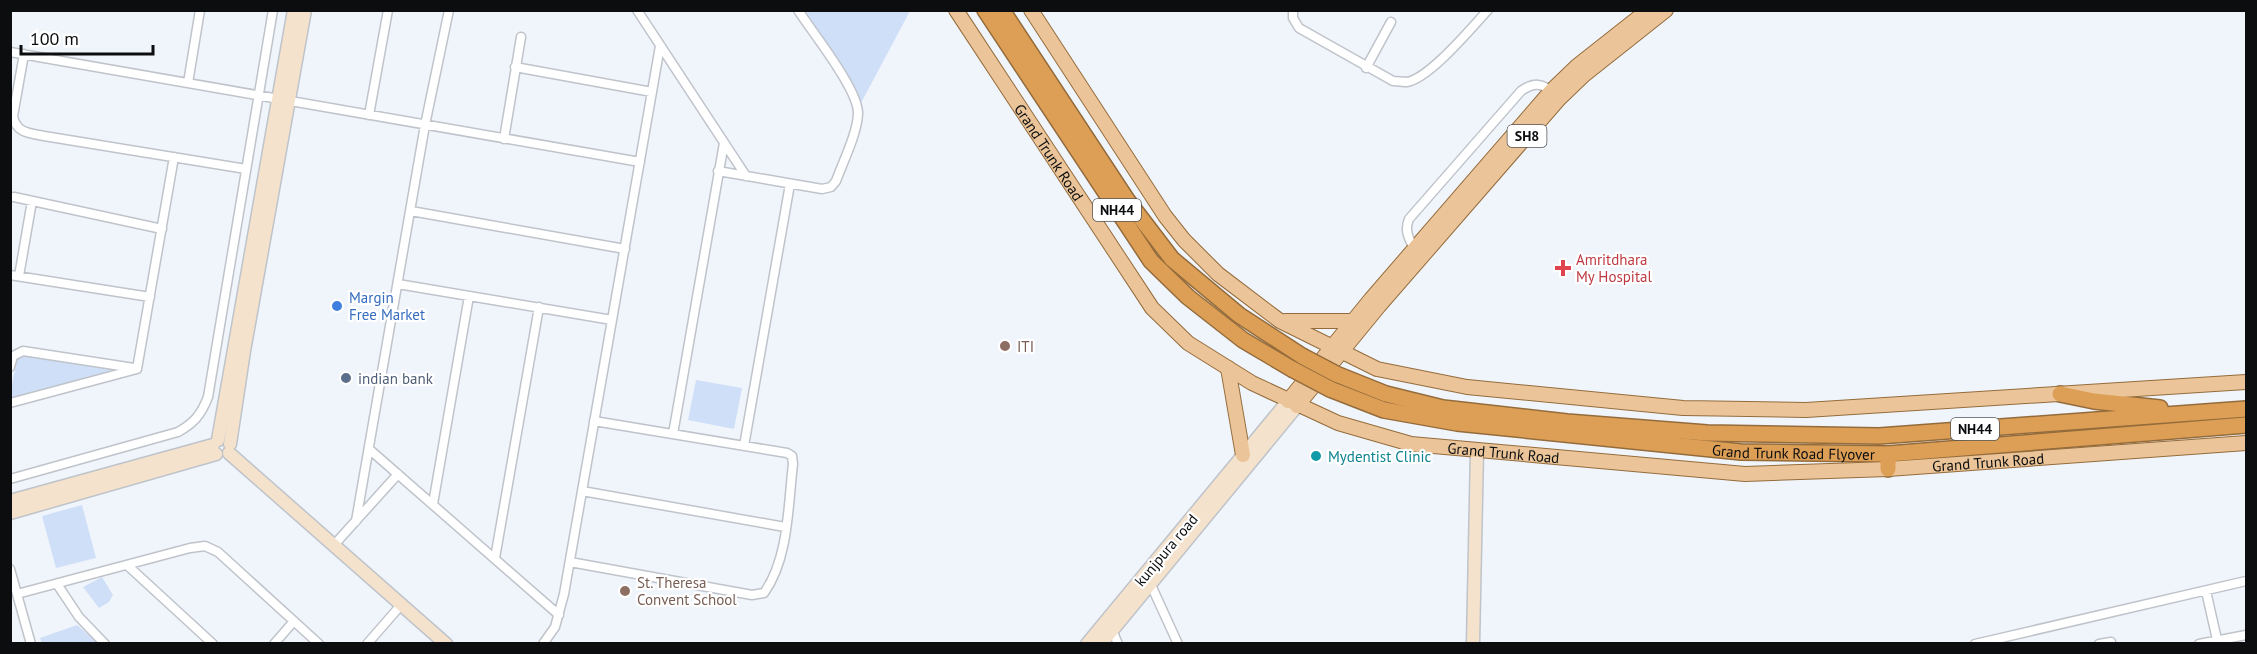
<svg xmlns="http://www.w3.org/2000/svg" width="2257" height="654" viewBox="0 0 2257 654" font-family="'PT Sans',sans-serif">
<rect width="100%" height="100%" fill="#f0f5fc"/>
<path fill="#cfdff7" d="M802 11H910L861 103Z
M18 355 121 370 11 399V389Z
M696 380 742 388 734 429 688 420Z
M82 505 96 558 56 568 42 516Z
M102 577 113 595 109 602 99 608 83 587Z
M77 625 98 643H42L40 638Z"/>
<g fill="none" stroke-linecap="round" stroke-linejoin="round">
<defs>
<path id="street" d="M637 10 746 176
M1293 10V18L1299 28 1393 81C1397 81 1403 82 1407 82 1430 78 1471 28 1488 10
M10 52 640 162
M24 54 13 116C16 133 29 133 44 136L246 169
M515 67 652 92
M1366 68 1391 22
M188 83 200 10
M369 115 388 10
M504 139 521 37
M718 171 822 189 831 187 836 181C843 162 857 134 858 114 859 90 812 32 798 10
M14 197 162 229
M411 211 625 249
M1414 249C1409 238 1404 231 1409 219L1521 91C1534 82 1542 83 1554 93
M10 275 150 297
M19 276 32 201
M398 284 612 320
M10 367 13 356 23 351 134 368
M10 403 137 369 174 157
M673 434 724 143
M744 446 790 184
M369 449 559 615
M10 479 178 432C194 423 201 415 208 397L273 10
M582 491 785 527
M433 504 469 296
M356 521 425 125 449 10
M334 545 398 474
M495 558 539 307
M570 562 752 595 764 593C789 558 788 505 793 464L792 456 787 453 594 421
M127 565 213 644
M10 569 31 644
M57 584 79 617 105 644
M1151 585 1178 644
M2206 591 2218 644
M17 594 190 548 205 546 218 552 319 644
M1112 630 1118 644
M274 644 294 621
M367 644 401 605
M543 644 555 627 564 594 660 46
M1975 644 2246 581
M2099 644 2111 642
M2199 644 2246 635"/>
<path id="secondary" d="M218 440 294 10
M230 444 244 351 305 10
M229 453 446 644
M10 501 213 445
M10 513 216 454
M1087 644 1288 401
M1101 644 1297 406
M1473 644 1477 450"/>
<g id="primary">
<path id="s1" d="M956 10 1152 308 1188 343 1252 383 1338 423 1411 444 1745 474 1888 469 2246 443"/>
<path d="M1031 10 1165 216 1184 240 1218 274 1280 321 1377 369 1467 387 1683 408 1806 410 2246 382"/>
<path d="M1285 321H1353"/>
<path d="M1228 368 1243 455"/>
<path d="M1288 401 1371 299 1551 91 1577 66 1648 10"/>
<path d="M1297 406 1379 306 1559 99 1584 75 1666 10"/>
</g>
<g id="highway">
<path d="M985 10 1151 261 1188 297 1243 340 1292 369"/>
<path d="M1002 10 1127 200 1172 259 1239 315 1302 356"/>
<path d="M1336 374 1386 394 1443 408 1567 422 1707 433 1879 436 2246 409"/>
<path id="s2" d="M1330 389 1384 410 1457 423 1741 452 1888 454 2246 425"/>
<path d="M2060 394 2094 401 2160 408"/>
<path d="M1888 454V469"/>
</g>
</defs>
<use href="#street" stroke="#bfc3ca" stroke-width="11"/>
<use href="#secondary" stroke="#bfc3ca" stroke-width="15"/>
<use href="#primary" stroke="#946c3c" stroke-width="16"/>
<use href="#highway" stroke="#946c3c" stroke-width="18"/>
<use href="#street" stroke="#fff" stroke-width="8"/>
<use href="#secondary" stroke="#f5e2cc" stroke-width="12"/>
<use href="#primary" stroke="#ebc599" stroke-width="14"/>
<use href="#highway" stroke="#dd9f55" stroke-width="15"/>
<defs>
<path id="highway-bridge" d="M1302 356 1336 374
M1292 369 1330 389"/>
</defs>
<use href="#highway-bridge" stroke="#946c3c" stroke-width="18" stroke-linecap="butt"/>
<use href="#highway-bridge" stroke="#dd9f55" stroke-width="15"/>
</g>
<path fill="#e0444e" stroke="#fff" stroke-width="2" d="M1560 259h6v6h6v6h-6v6h-6v-6h-6v-6h6z"/>
<circle fill="#3f7fe0" stroke="#fff" stroke-width="2" cx="337" cy="306" r="6"/>
<g fill="#8d6e63" stroke="#fff" stroke-width="2">
<circle cx="1005" cy="346" r="6"/>
<circle cx="625" cy="591" r="6"/>
</g>
<circle fill="#5c6f8a" stroke="#fff" stroke-width="2" cx="346" cy="378" r="6"/>
<circle fill="#0f9aa8" stroke="#fff" stroke-width="2" cx="1316" cy="456" r="6"/>
<g text-anchor="middle" dominant-baseline="central" stroke-width="4.5" stroke-linejoin="round" paint-order="stroke">
<g fill="#fff" stroke="#545657" stroke-width="1.5">
<rect x="1507.5" y="125" width="39" height="22" rx="4.5"/>
<rect x="1093" y="199" width="48" height="22" rx="4.5"/>
<rect x="1951" y="418" width="48" height="22" rx="4.5"/>
</g>
<g font-size="14" font-weight="bold" fill="#0b0d0f">
<text x="1527" y="136">SH8</text>
<text x="1117" y="210">NH44</text>
<text x="1975" y="429">NH44</text>
</g>
<g font-size="15" fill="#0b0d0f" stroke="#fff">
<text stroke="none"><textPath href="#s1" startOffset="170">Grand Trunk Road</textPath></text>
<text stroke="none"><textPath href="#s2" startOffset="470">Grand Trunk Road Flyover</textPath></text>
<text stroke="none"><textPath href="#s1" startOffset="746">Grand Trunk Road</textPath></text>
<text stroke="none"><textPath href="#s1" startOffset="1232">Grand Trunk Road</textPath></text>
<text transform="translate(1166 550) rotate(-50)">kunjpura road</text>
</g>
<g font-size="15" fill="#be3a42" stroke="#fff" text-anchor="start">
<text x="1576" y="259">Amritdhara<tspan x="1576" dy="17">My Hospital</tspan></text>
</g>
<g font-size="15" fill="#366cbe" stroke="#fff" text-anchor="start">
<text x="349" y="297">Margin<tspan x="349" dy="17">Free Market</tspan></text>
</g>
<g font-size="15" fill="#785e54" stroke="#fff" text-anchor="start">
<text x="1017" y="346">ITI</text>
<text x="637" y="582">St. Theresa<tspan x="637" dy="17">Convent School</tspan></text>
</g>
<g font-size="15" fill="#4e5e75" stroke="#fff" text-anchor="start">
<text x="358" y="378">indian bank</text>
</g>
<g font-size="15" fill="#0d838f" stroke="#fff" text-anchor="start">
<text x="1328" y="456">Mydentist Clinic</text>
</g>
</g>
<rect width="2257" height="654" fill="none" stroke="#0b0d0f" stroke-width="24"/>
<path d="M21 45v9h132v-9" fill="none" stroke="#0b0d0f" stroke-width="3"/>
<text x="30" y="45" font-size="18" fill="#0b0d0f" stroke="#ffffff" stroke-width="4.5" paint-order="stroke">100 m</text>
</svg>
